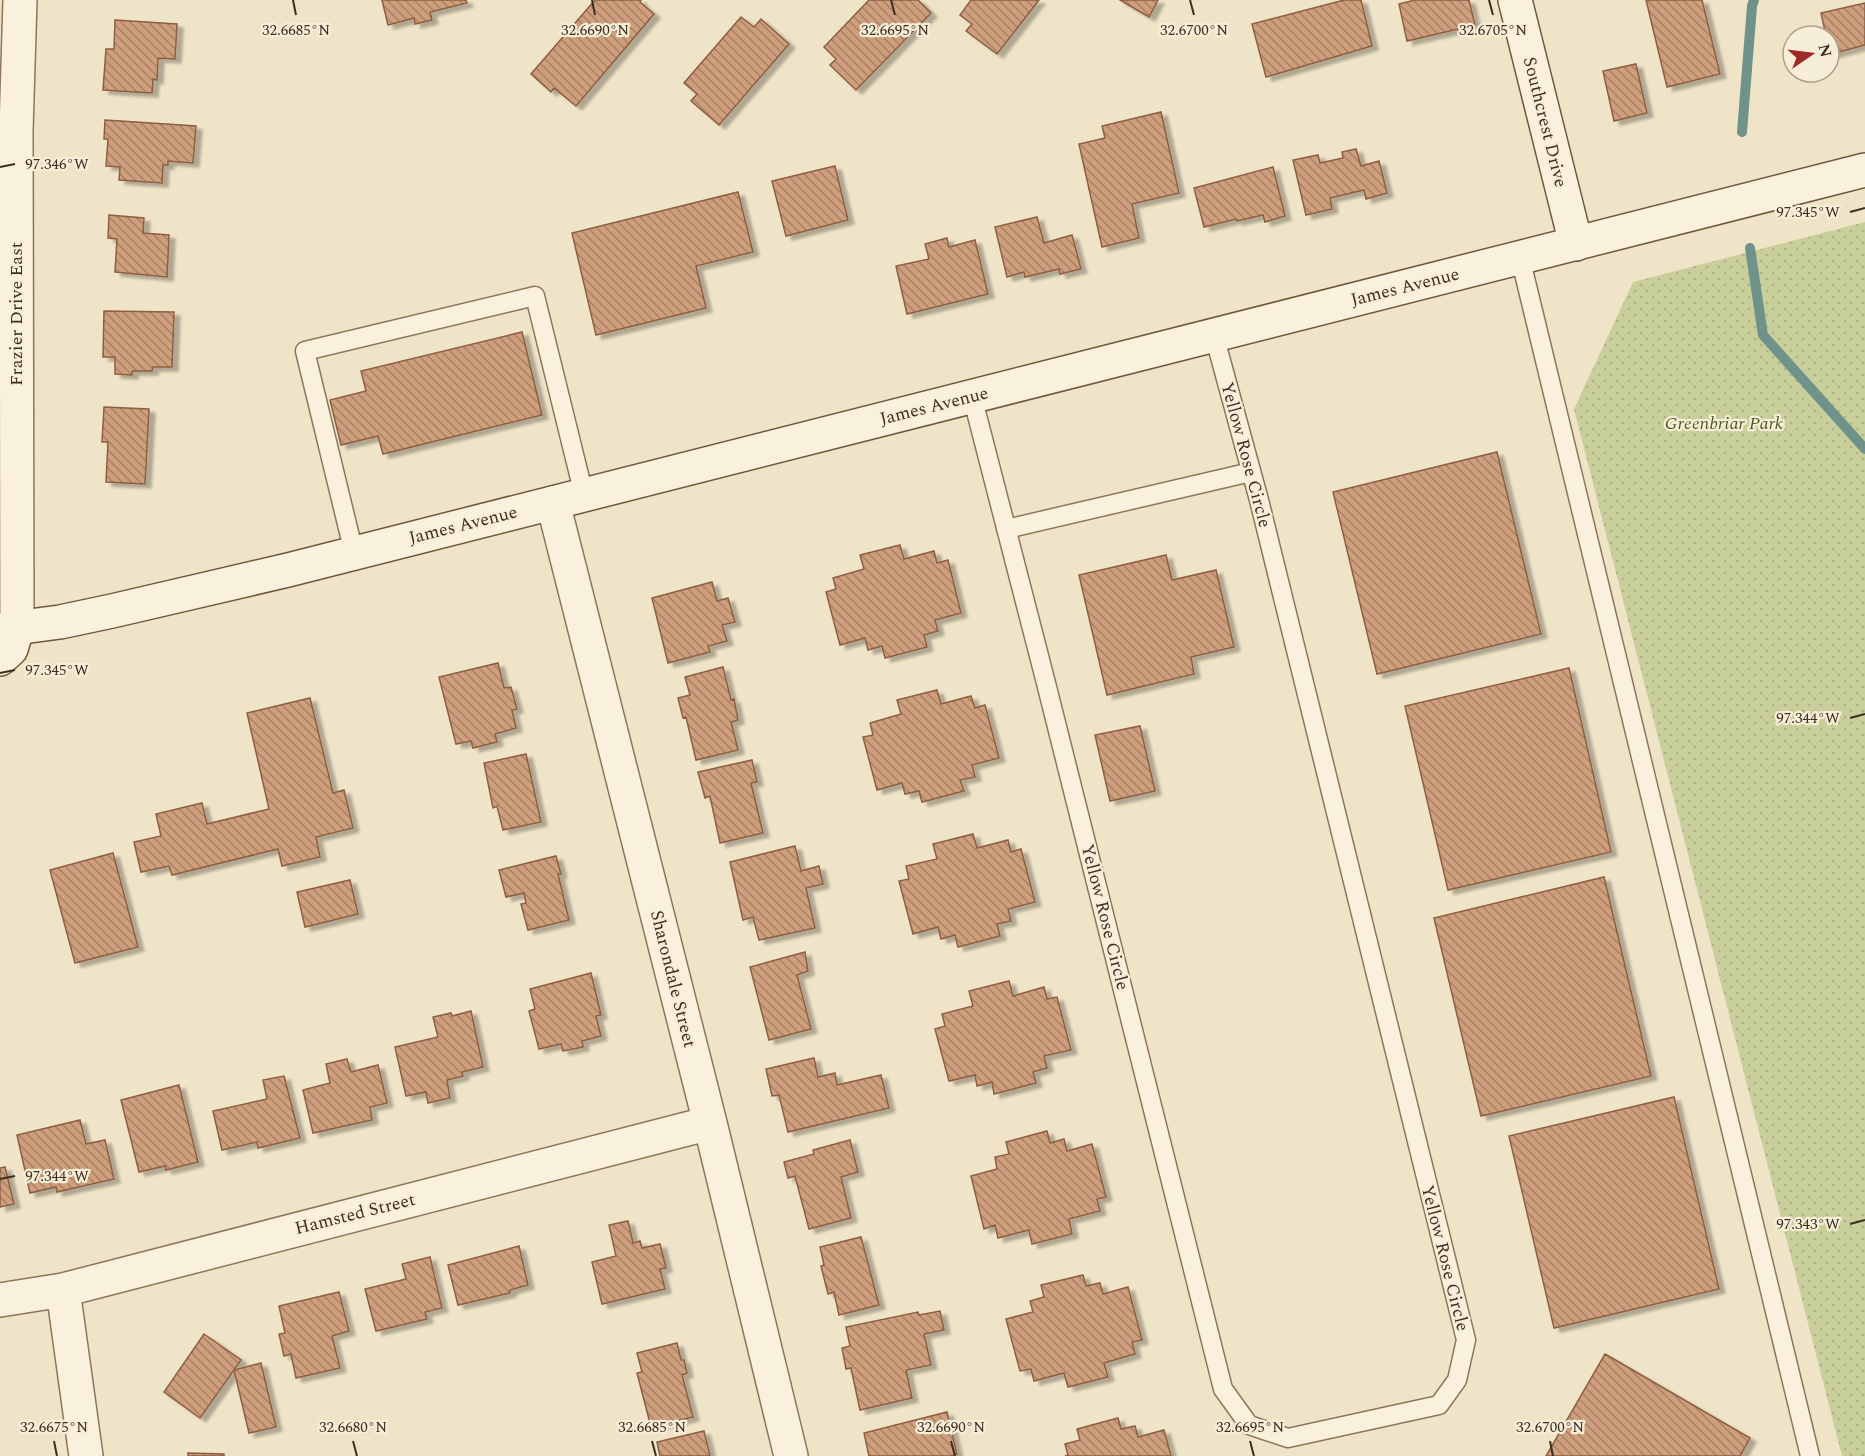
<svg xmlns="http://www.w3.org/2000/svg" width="1865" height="1456" viewBox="0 0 1865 1456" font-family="Spectral,serif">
<defs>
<pattern id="grass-dots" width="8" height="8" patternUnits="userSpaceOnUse" patternTransform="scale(1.5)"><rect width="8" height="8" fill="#c9cf9b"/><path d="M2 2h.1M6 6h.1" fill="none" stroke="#aeb285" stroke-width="1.8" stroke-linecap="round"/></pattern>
<pattern id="building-back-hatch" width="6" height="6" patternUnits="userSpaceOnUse" patternTransform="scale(1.5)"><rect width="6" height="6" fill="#cf9f7d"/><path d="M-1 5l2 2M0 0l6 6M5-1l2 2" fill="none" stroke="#a98266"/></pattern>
<filter id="shadow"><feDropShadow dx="6" dy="4" stdDeviation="1.5" flood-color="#0004"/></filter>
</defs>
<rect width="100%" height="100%" fill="#f0e4c8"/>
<path fill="url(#grass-dots)" d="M1865 222V1456H1842L1574 409 1633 282Z"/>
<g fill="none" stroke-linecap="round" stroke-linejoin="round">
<path stroke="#6f938a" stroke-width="10" d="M1742 132 1752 6 1754 0
M1750 248 1763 335 1865 449"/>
</g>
<path fill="url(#building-back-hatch)" stroke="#8d5f41" stroke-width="1.5" filter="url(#shadow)" d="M382 0H466L467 3 430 12 432 20 415 24 414 18 388 25Z
M595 0H641L640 2 654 14 576 106 554 88 551 92 531 74Z
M869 0H918L931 13 856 90 830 65 836 59 824 47Z
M971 0H1039L997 54 966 31 972 24 960 15Z
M1120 0H1158L1149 17Z
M1344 0H1361L1372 46 1266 77 1252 24Z
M1415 0H1469L1475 25 1407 41 1399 4Z
M1646 0H1702L1720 74 1667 87Z
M1865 3V45L1831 54 1829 36H1826L1821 13Z
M741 17 754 27 761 19 789 44 719 125 691 101 697 94 684 83Z
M115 20 177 24 175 59 158 58 157 80 153 79 152 93 103 90 106 49H114Z
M1636 64 1647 113 1614 121 1603 71Z
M1161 112 1179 193 1132 204 1139 238 1102 247 1079 144 1105 138 1102 126Z
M105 120 196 126 193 163 168 161V165H163L162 183 119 180 120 167 106 166 108 139H104Z
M1356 149 1361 166 1379 161 1387 193 1366 199 1364 190 1330 198 1332 209 1306 215 1293 160 1318 155 1320 163 1343 158 1342 152Z
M835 166 848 220 786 236 772 181Z
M1273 167 1285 216 1265 222 1263 215 1237 221 1236 219 1204 227 1194 188Z
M738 192 753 252 696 266 706 308 596 335 572 233Z
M109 215 144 218 143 233 169 235 167 277 115 272 117 239 108 238Z
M1037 217 1044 243 1072 235 1081 269 1060 274 1059 269 1025 277 1024 272 1007 277 995 227Z
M947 238 949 247 975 240 988 294 907 314 896 266 929 259 925 244Z
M104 311 174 312 172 367H153L152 371H132V375L115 374V357H103Z
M522 332 542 415 383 454 378 436 341 445 330 400 366 391 361 371Z
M104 407 149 409 145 484 106 482 108 442H102Z
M1497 452 1541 634 1377 674 1333 492Z
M900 545 904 559 934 551 937 563 948 560 961 613 935 620 938 631 924 635 927 647 885 658 882 646 868 650 865 638 840 645 826 592 836 589 833 578 864 569 860 555Z
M1166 555 1172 580 1216 570 1234 647 1191 657 1194 674 1107 695 1079 575Z
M712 582 717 601 728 598 735 622 722 625 727 641 708 646 710 652 668 663 652 598Z
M498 663 504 688 511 687 517 709 512 710 516 728 495 734 497 742 473 748 471 741 456 744 439 677Z
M723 667 731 700 734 699 738 720 731 722 738 750 696 760 686 717 683 718 678 698 690 695 685 677Z
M1569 668 1611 852 1448 890 1405 706Z
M937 690 941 704 971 696 975 708 985 705 999 758 972 765 975 777 960 780 964 791 922 802 919 791 905 794 902 783 877 790 863 737 873 735 870 723 901 714 897 700Z
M310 698 333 793 344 790 353 828 316 837 320 857 282 866 278 849 172 875 169 866 141 872 134 842 161 836 156 814 202 803 207 824 269 809 247 713Z
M1140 726 1155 791 1110 801 1095 735Z
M526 754 541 822 503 830 497 806 493 808 484 763Z
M752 760 757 782 751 783 763 833 720 843 710 796 705 798 698 772Z
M973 834 977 848 1008 840 1011 852 1021 849 1035 902 1008 909 1011 921 997 924 1000 936 958 947 955 935 941 939 938 927 913 934 899 881 909 879 906 866 937 859 933 844Z
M795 846 801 871 819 866 823 884 806 888 815 928 759 940 753 917 743 920 730 862Z
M113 853 138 947 75 963 50 870Z
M556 856 561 874H558L569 920 528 930 521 904 526 903 524 893 506 897 499 870Z
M1604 877 1651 1076 1481 1116 1434 918Z
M350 880 358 914 305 927 297 892Z
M805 952 808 971 797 975 811 1029 769 1040 750 967Z
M591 973 601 1015 596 1016 601 1036 582 1041 583 1047 563 1051 561 1044 539 1049 529 1011 535 1009 530 989Z
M1009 981 1013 996 1044 987 1047 999 1057 997 1071 1050 1044 1056 1047 1068 1033 1072 1036 1083 994 1094 992 1082 977 1086 975 1075 949 1081 935 1029 945 1026 942 1014 973 1006 969 991Z
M471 1011 483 1067 462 1072 463 1076 447 1080 450 1098 428 1103 426 1092 406 1096 395 1047 438 1037 433 1017 451 1013 452 1016Z
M814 1058 818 1077 835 1073 837 1085 881 1075 889 1108 788 1132 779 1095 772 1096 766 1069Z
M347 1059 351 1072 378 1065 387 1103 370 1107 372 1120 313 1133 303 1090 330 1083 326 1064Z
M284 1076 300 1138 258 1148 257 1142 222 1150 213 1111 267 1099 263 1080Z
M179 1085 198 1162 166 1170 165 1166 139 1172 121 1100Z
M1674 1097 1719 1289 1554 1328 1509 1136Z
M80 1120 86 1144 105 1140 114 1179 57 1192 56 1187 30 1193 17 1135Z
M1047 1131 1050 1143 1064 1139 1067 1151 1092 1144 1106 1197 1097 1199 1100 1211 1069 1219 1072 1234 1032 1244 1029 1230 998 1238 995 1225 984 1229 971 1176 997 1169 995 1157 1009 1154 1006 1142Z
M850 1140 858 1172 841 1177 851 1218 809 1229 795 1176 788 1178 784 1162 814 1154 813 1150Z
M5 1167 14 1204 0 1207V1168Z
M628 1221 633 1243 640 1241 642 1248 660 1244 666 1268 660 1269 665 1289 602 1304 592 1262 616 1256 609 1225Z
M861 1237 879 1305 839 1315 834 1292 828 1294 821 1266 824 1265 820 1247Z
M519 1246 528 1285 510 1290V1293L458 1305 448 1265Z
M430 1257 442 1308 425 1312 427 1319 376 1331 365 1289 406 1279 402 1264Z
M1083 1275 1086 1286 1100 1283 1103 1294 1128 1287 1142 1340 1132 1342 1135 1354 1104 1363 1108 1377 1068 1387 1064 1373 1034 1381 1031 1369 1020 1371 1006 1319 1033 1312 1030 1301 1044 1297 1041 1285Z
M339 1292 349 1331 332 1336 340 1368 296 1378 291 1354 284 1356 279 1334 285 1333 279 1306Z
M940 1311 944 1330 924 1334 931 1365 906 1370 912 1398 860 1410 851 1368 846 1369 842 1348 850 1346 846 1327 918 1312 919 1315Z
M204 1334 241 1360 200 1418 164 1392Z
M677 1343 681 1360H684L687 1373 682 1375 693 1417 651 1427 637 1373 642 1372 637 1353Z
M1605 1354 1750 1438 1740 1456H1546Z
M261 1363 276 1427 249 1433 234 1370Z
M947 1412 957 1454 951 1456H869L864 1433Z
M1118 1418 1121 1429 1135 1426 1138 1437 1164 1430 1171 1456H1065L1068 1455 1065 1444 1080 1440 1077 1429Z
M704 1431 710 1456H660L657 1442Z
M188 1453 224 1454V1456H188Z"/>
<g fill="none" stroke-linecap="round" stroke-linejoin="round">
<defs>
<path id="lane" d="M1520 257 1810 1456
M972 396 1046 683 1223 1389 1249 1425 1288 1438 1439 1405 1457 1380 1466 1340 1259 500 1214 335
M1006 529 1251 472
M354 553 305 351 535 296 584 495"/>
<path id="street" d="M553 503 710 1123 791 1456
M17 629 16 130 20 0
M63 1290 86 1456
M0 1300 63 1290 710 1123"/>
<path id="secondary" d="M1515 0 1576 244
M0 630 60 622 112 611 288 570 1865 170
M0 659 11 649 17 629"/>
</defs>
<use href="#lane" stroke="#8d765c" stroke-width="21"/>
<use href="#street" stroke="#8d765c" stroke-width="36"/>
<use href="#secondary" stroke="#6f573f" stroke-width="36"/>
<use href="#lane" stroke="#faf1dc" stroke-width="18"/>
<use href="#street" stroke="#faf1dc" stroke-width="33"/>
<use href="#secondary" stroke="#faf1dc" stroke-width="33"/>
</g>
<path fill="none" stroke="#3d2e20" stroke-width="2" d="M293 0 296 15M592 0 595 15M891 0 895 15M1190 0 1194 15M1489 0 1493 15M0 167 15 164M1850 212 1865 208M0 673 15 670M1850 718 1865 714M0 1179 15 1176M1850 1224 1865 1220M54 1441 57 1456M353 1441 357 1456M652 1441 656 1456M951 1441 955 1456M1250 1441 1254 1456M1550 1441 1553 1456"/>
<g text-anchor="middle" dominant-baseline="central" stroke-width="4.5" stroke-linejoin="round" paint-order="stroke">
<g font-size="18" fill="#3d2e20" stroke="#f7eed8">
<text transform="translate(1545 122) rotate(76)">Southcrest Drive</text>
<text transform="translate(1405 287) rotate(-14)">James Avenue</text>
<text transform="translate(16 314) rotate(-90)">Frazier Drive East</text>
<text transform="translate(934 406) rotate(-14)">James Avenue</text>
<text transform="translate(1246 455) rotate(75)">Yellow Rose Circle</text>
<text transform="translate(463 525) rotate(-14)">James Avenue</text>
<text transform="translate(1105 917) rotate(76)">Yellow Rose Circle</text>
<text transform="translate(673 979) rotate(76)">Sharondale Street</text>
<text transform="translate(355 1214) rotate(-14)">Hamsted Street</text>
<text transform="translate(1445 1258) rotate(76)">Yellow Rose Circle</text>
</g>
<g font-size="18" font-style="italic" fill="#4d5a26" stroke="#f7eed8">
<text x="1724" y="423">Greenbriar Park</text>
</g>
</g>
<g font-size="15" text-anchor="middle" fill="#3d2e20" stroke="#f7eed8" stroke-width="4.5" stroke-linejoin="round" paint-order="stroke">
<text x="296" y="35">32.6685°N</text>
<text x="595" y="35">32.6690°N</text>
<text x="895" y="35">32.6695°N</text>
<text x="1194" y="35">32.6700°N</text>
<text x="1493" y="35">32.6705°N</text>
<text x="57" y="169">97.346°W</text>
<text x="1808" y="217">97.345°W</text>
<text x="57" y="675">97.345°W</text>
<text x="1808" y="723">97.344°W</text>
<text x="57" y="1181">97.344°W</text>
<text x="1808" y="1229">97.343°W</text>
<text x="54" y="1432">32.6675°N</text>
<text x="353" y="1432">32.6680°N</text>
<text x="652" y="1432">32.6685°N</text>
<text x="951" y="1432">32.6690°N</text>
<text x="1250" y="1432">32.6695°N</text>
<text x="1550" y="1432">32.6700°N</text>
</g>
<g transform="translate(1811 54) rotate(76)"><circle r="28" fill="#f7eed8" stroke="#ada18e" stroke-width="1.5"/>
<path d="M0-4.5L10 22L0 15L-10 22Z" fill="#9e2a2b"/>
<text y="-9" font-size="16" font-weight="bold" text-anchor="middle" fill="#3d2e20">N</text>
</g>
</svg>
